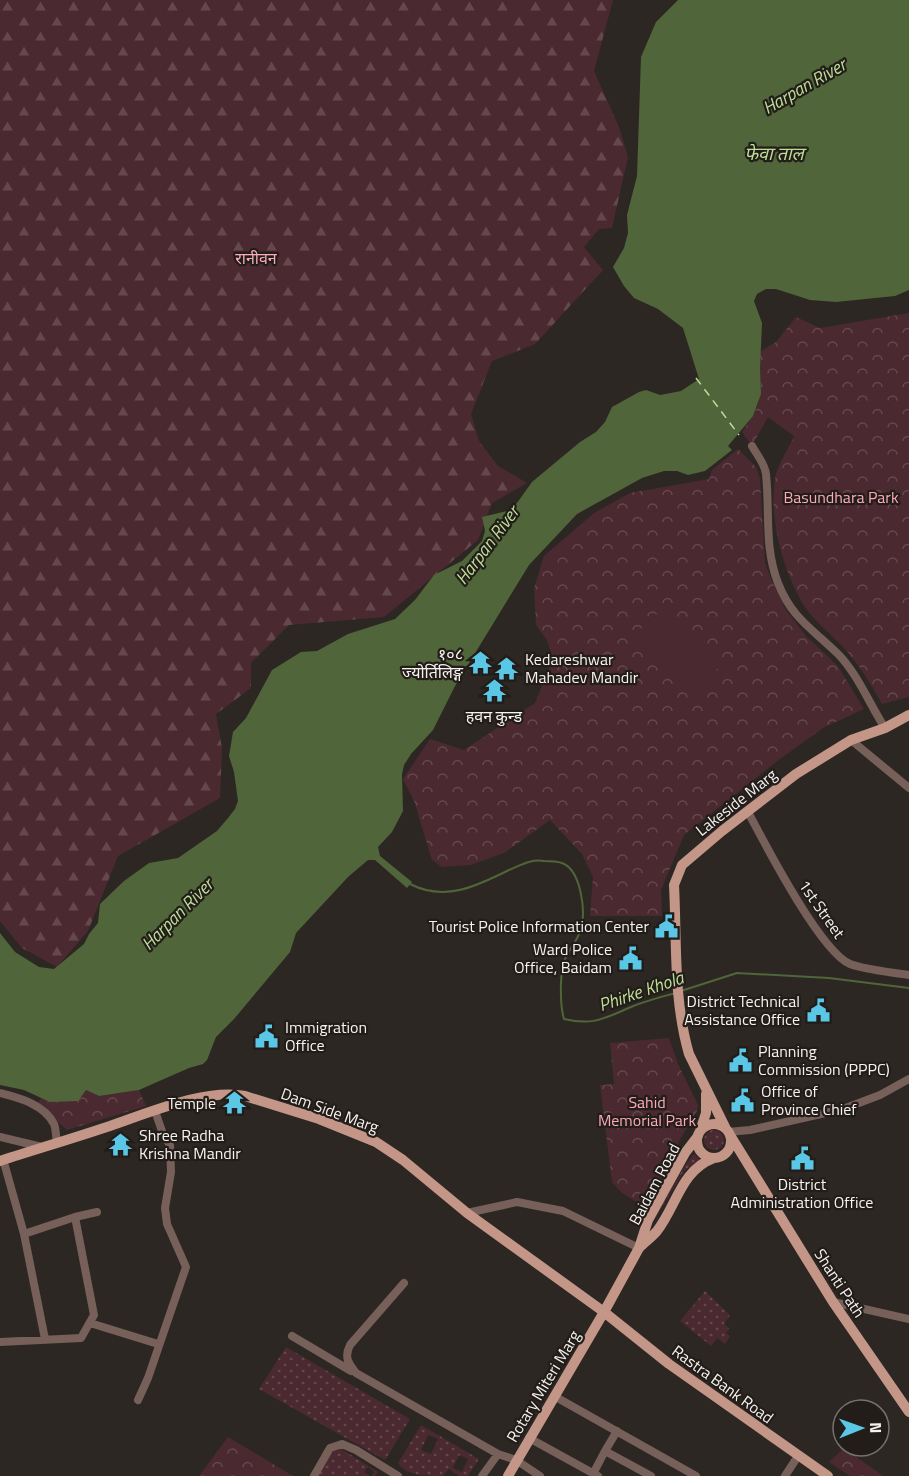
<svg xmlns="http://www.w3.org/2000/svg" width="909" height="1476" viewBox="0 0 909 1476" font-family="'Titillium Web','Noto Sans Devanagari',sans-serif">
<defs>
<pattern id="grass-dots" width="8" height="8" patternUnits="userSpaceOnUse" patternTransform="scale(1.5)"><rect width="8" height="8" fill="#4a2930"/><path d="M2 2h.1M6 6h.1" fill="none" stroke="#65484e" stroke-width="1.8" stroke-linecap="round"/></pattern>
<pattern id="forest-firs" width="22" height="20" patternUnits="userSpaceOnUse" patternTransform="scale(1.5)"><rect width="22" height="20" fill="#4a2930"/><path d="M5 1l3.5 6h-7zM16 11l3.5 6h-7z" fill="#65484e"/></pattern>
<pattern id="park-crowns" width="20" height="18" patternUnits="userSpaceOnUse" patternTransform="scale(1.5)"><rect width="20" height="18" fill="#4a2930"/><path d="M2 6a3 3 0 1 1 6 0M12 15a3 3 0 1 1 6 0" fill="none" stroke="#65484e"/></pattern>
</defs>
<rect width="100%" height="100%" fill="#2c2722"/>
<path fill="url(#grass-dots)" fill-rule="evenodd" d="M704 1140a10 10 0 1 1 20 0a10 10 0 1 1-20 0Z
M694 1154 700 1160 685 1170 648 1230 686 1164Z
M705 1291 730 1315 724 1324 729 1328 726 1333 730 1336 725 1344 717 1338 711 1346 680 1321Z
M286 1347 410 1419 385 1460 259 1389Z
M421 1425 479 1459 468 1476H459L449 1469 443 1476C427 1476 405 1476 398 1463ZM428 1435 438 1439 431 1454 421 1450ZM459 1455 468 1459 462 1472 453 1468Z
M338 1447 378 1472 375 1476H372L374 1472 368 1467 364 1472 370 1476H318L333 1448Z"/>
<path fill="url(#forest-firs)" d="M0 0H613L594 71 619 127 628 157 612 228 599 229 584 247 603 270 535 344 492 361 471 414 479 441 498 466 527 483 492 503 478 540 384 617 289 625 251 663V688L216 714 222 748 220 798 118 856 88 931 57 967 22 948 0 921Z"/>
<path fill="url(#park-crowns)" d="M909 313V697L882 704C872 686 862 669 849 654 836 637 817 625 805 607 783 573 767 513 776 474 780 461 789 448 794 436L768 417 752 446 742 432C767 398 759 391 760 352L776 342 796 317 820 328Z
M738 449 756 467 760 478 765 563 771 579 786 610 807 637 838 666 864 709 823 728 776 762 684 835 661 890 662 916H590L593 877 582 854 550 820 504 853 471 865 442 867 432 860 414 801 403 779 430 739 464 750 535 703 553 659 547 640 536 625 534 588 544 556 594 513 630 493 709 479 712 470Z
M669 1038 678 1064 698 1105 697 1111 679 1141 677 1152 645 1207 622 1193 612 1182 600 1085 614 1084 610 1043Z
M86 1090 99 1096 139 1090 146 1106 67 1130 37 1104 42 1097 50 1102Z
M228 1437 293 1476H199Z
M844 1448 883 1476H850L829 1462Z"/>
<path fill="#4a2930" d="M662 609 719 667 692 694 634 636Z"/>
<path fill="#51653a" d="M678 0H909V290L895 296 836 302 810 300 776 289H766L757 294 754 301 762 323 760 368 761 394 753 416 728 446 732 450 705 471 688 475 677 471H664L642 478 577 514 529 565 455 686 433 730 411 754 404 765 402 774 403 811 392 832 378 847 380 856 412 882 407 888 375 860H368L348 877 296 933 290 952 234 1019 216 1037 207 1060 203 1064 189 1068 139 1090 99 1096 86 1090 78 1101 50 1102 24 1090 0 1085V933L15 952 39 967 54 969 84 944 89 934 98 923 100 904 124 881 149 863 178 858 217 831 228 818 235 809 238 801 234 772 229 756 233 732 246 718 272 670 301 652 317 651 348 634 395 619 415 600 434 575 462 561 482 541 485 531 482 517 507 511 517 503 532 482 580 442 596 432 605 422 612 407 639 392 646 390 660 395 681 391 699 379 683 328 658 309 634 298 624 286 613 267 624 248 628 233 627 215 637 176 641 57 656 22Z"/>
<g fill="none" stroke-linecap="round" stroke-linejoin="round">
<path stroke="#51653a" stroke-width="2" d="M410 884C445 902 477 886 509 870 521 865 530 859 544 861 549 861 556 861 562 863 581 870 586 911 581 929 578 941 566 952 563 965 560 980 560 1006 564 1019 594 1026 605 1018 631 1007 645 1001 661 997 676 993
M681 991 737 973 829 978 909 988"/>
<path stroke="#bdde98" stroke-width="1.5" stroke-dasharray="8 6" stroke-linecap="butt" d="M696 378 739 435"/>
<path stroke="#766059" stroke-width="8" d="M752 446C757 455 765 464 766 474 770 511 764 547 778 583 792 619 813 629 839 655 858 675 870 705 885 728
M851 740 909 788
M748 812C765 844 820 951 850 964 866 970 891 972 909 975
M0 1093C19 1098 44 1104 54 1124 56 1129 56 1137 57 1143
M728 1132 750 1130 843 1109 880 1095 909 1079
M0 1137 42 1147
M3 1159 24 1234 45 1339
M467 1213 517 1202 563 1211 639 1248
M24 1234 75 1217 97 1212
M404 1283 350 1345C344 1357 348 1363 356 1373L498 1454 516 1460 540 1476
M833 1302 909 1319
M90 1323 158 1344
M292 1336 351 1371
M0 1342 81 1338 94 1315 75 1217
M554 1396 696 1476
M138 1400 148 1378 186 1267 167 1224 165 1208 171 1172 170 1145 163 1134 155 1111
M617 1431 605 1451 651 1476
M529 1438 598 1476
M594 1472 605 1451
M314 1476 330 1448 342 1444 356 1450 398 1476
M482 1476 498 1454
M785 1476 798 1456"/>
<path stroke="#c49688" stroke-width="10" d="M697 1141a17 17 0 1 1 34 0a17 17 0 1 1-34 0Z
M726 1129 689 1054C673 999 677 941 674 885L682 865 722 831 796 774 851 740 885 728 909 715
M700 1131 706 1113V1094
M730 1135 833 1302 909 1412
M0 1161C37 1149 74 1138 110 1126 148 1113 206 1088 245 1096L319 1119 376 1142 403 1160 467 1213 604 1312 669 1364 828 1476
M639 1248C645 1242 652 1237 657 1231 677 1205 681 1170 714 1158
M508 1476 604 1312 639 1248 648 1220 685 1153 698 1136"/>
</g>
<defs>
<symbol id="temple-bare" viewBox="-9 -9 18 18"><path d="M0-6L5-2H3V0L6.5 2.5H4V6H1.5V3h-3V6H-4V2.5H-6.5L-3 0V-2H-5Z" fill="#5bc7e7" stroke="#221d19" stroke-width="2.5" paint-order="stroke"/></symbol>
<symbol id="civic-bare" viewBox="-9 -9 18 18"><path d="M-.6-6.5H3V-4.5H.6V-3L4-1V1h2V6H-6V1h2V-1L-.6-3ZM-1.2 2.5V6h2.4V2.5Z" fill="#5bc7e7" stroke="#221d19" stroke-width="2.5" paint-order="stroke"/></symbol>
</defs>
<g fill-rule="evenodd">
<use href="#temple-bare" x="464" y="646" width="33" height="33"/>
<use href="#temple-bare" x="490" y="652" width="33" height="33"/>
<use href="#temple-bare" x="478" y="674" width="33" height="33"/>
<use href="#civic-bare" x="650" y="910" width="33" height="33"/>
<use href="#civic-bare" x="614" y="942" width="33" height="33"/>
<use href="#civic-bare" x="802" y="994" width="33" height="33"/>
<use href="#civic-bare" x="250" y="1020" width="33" height="33"/>
<use href="#civic-bare" x="724" y="1044" width="33" height="33"/>
<use href="#civic-bare" x="726" y="1084" width="33" height="33"/>
<use href="#temple-bare" x="218" y="1086" width="33" height="33"/>
<use href="#temple-bare" x="104" y="1128" width="33" height="33"/>
<use href="#civic-bare" x="786" y="1142" width="33" height="33"/>
</g>
<g text-anchor="middle" dominant-baseline="central" stroke-width="4.5" stroke-linejoin="round" paint-order="stroke">
<g font-size="16" fill="#fca9b9" stroke="#221d19">
<text x="256" y="258">रानीवन</text>
<text x="841" y="497">Basundhara Park</text>
<text x="647" y="1102">Sahid<tspan x="647" dy="18">Memorial Park</tspan></text>
</g>
<g font-size="16" fill="#f6f2ef" stroke="#221d19" text-anchor="end">
<text x="463" y="654">१०८<tspan x="463" dy="18">ज्योर्तिलिङ्ग</tspan></text>
<text x="525" y="659" text-anchor="start">Kedareshwar<tspan x="525" dy="18">Mahadev Mandir</tspan></text>
<text x="494" y="716" text-anchor="middle">हवन कुन्ड</text>
<text x="649" y="926">Tourist Police Information Center</text>
<text x="612" y="949">Ward Police<tspan x="612" dy="18">Office, Baidam</tspan></text>
<text x="800" y="1001">District Technical<tspan x="800" dy="18">Assistance Office</tspan></text>
<text x="285" y="1027" text-anchor="start">Immigration<tspan x="285" dy="18">Office</tspan></text>
<text x="758" y="1051" text-anchor="start">Planning<tspan x="758" dy="18">Commission (PPPC)</tspan></text>
<text x="761" y="1091" text-anchor="start">Office of<tspan x="761" dy="18">Province Chief</tspan></text>
<text x="216" y="1103">Temple</text>
<text x="139" y="1135" text-anchor="start">Shree Radha<tspan x="139" dy="18">Krishna Mandir</tspan></text>
<text x="802" y="1184" text-anchor="middle">District<tspan x="802" dy="18">Administration Office</tspan></text>
</g>
<g font-size="16" fill="#f6f2ef" stroke="#221d19">
<text transform="translate(736 802) rotate(-38)">Lakeside Marg</text>
<text transform="translate(822 909) rotate(55)">1st Street</text>
<text transform="translate(330 1110) rotate(20)">Dam Side Marg</text>
<text transform="translate(654 1184) rotate(-62)">Baidam Road</text>
<text transform="translate(840 1283) rotate(57)">Shanti Path</text>
<text transform="translate(723 1384) rotate(36)">Rastra Bank Road</text>
<text transform="translate(543 1386) rotate(-59)">Rotary Miteri Marg</text>
</g>
<g font-size="18" font-style="italic" fill="#bdde98" stroke="#221d19">
<text transform="translate(804 86) rotate(-30)">Harpan River</text>
<text x="774" y="153">फेवा ताल</text>
<text transform="translate(487 545) rotate(-53)">Harpan River</text>
<text transform="translate(177 914) rotate(-45)">Harpan River</text>
<text transform="translate(641 991) rotate(-19)">Phirke Khola</text>
</g>
</g>
<g transform="translate(861 1428) rotate(89)"><circle r="28" fill="#221d19" stroke="#77726f" stroke-width="1.5"/>
<path d="M0-4.5L10 22L0 15L-10 22Z" fill="#5bc7e7"/>
<text y="-9" font-size="16" font-weight="bold" text-anchor="middle" fill="#f6f2ef">N</text>
</g>
</svg>
